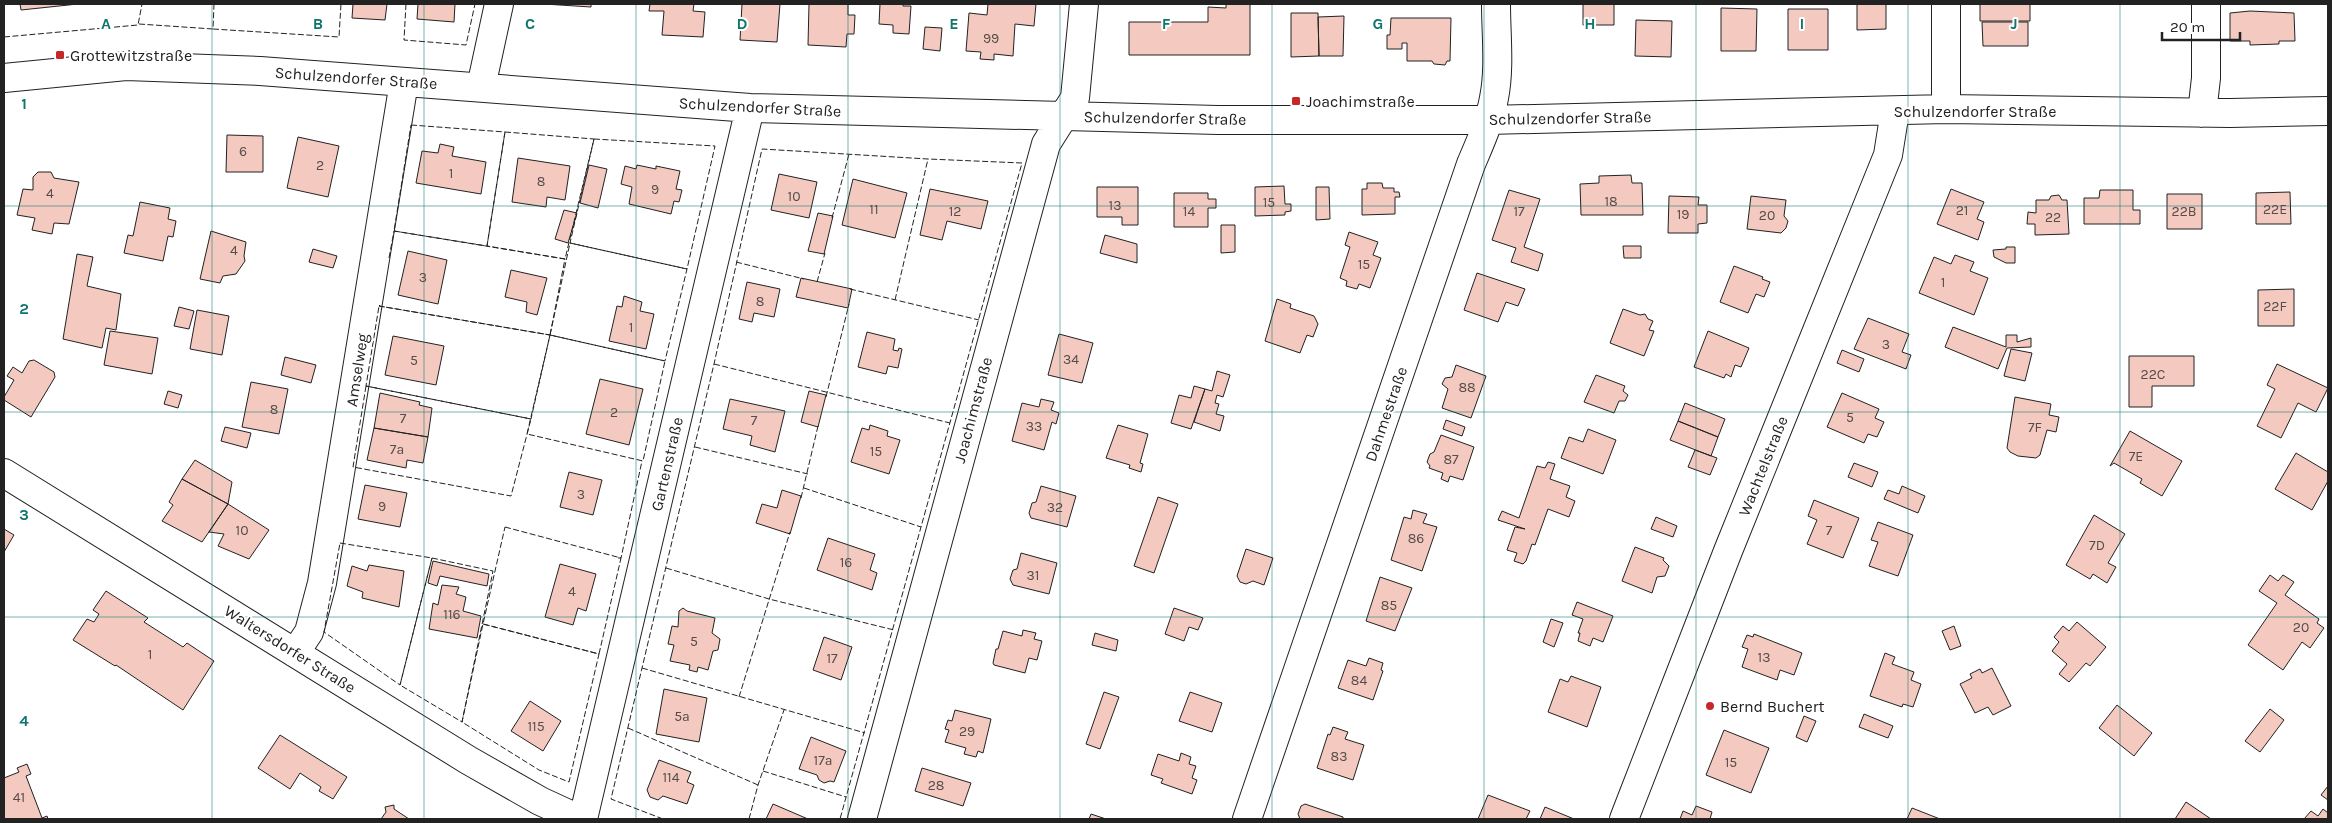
<svg xmlns="http://www.w3.org/2000/svg" width="2332" height="823" viewBox="0 0 2332 823" font-family="Karla,sans-serif">
<rect width="100%" height="100%" fill="#fff"/>
<path fill="#f3c9c0" stroke="#222" d="M20 4H78L21 10Z
M353 4H387L385 20 352 18Z
M418 4H455L454 22 417 19Z
M544 4H591V7Z
M650 4H694L693 11 705 12 703 37 662 35 664 11H649Z
M742 4H780L777 42 740 40Z
M809 4H848V15H855L854 34H847L846 47 808 45Z
M880 4H903V6H911L909 34 893 33V25L879 24Z
M988 4H1036L1034 26 1015 24 1013 56 994 54V60L980 59 981 52 966 51 969 13 987 15Z
M1226 4H1250V55H1129V22H1208V7L1226 8Z
M1583 4H1614V25H1583Z
M1857 4H1886V29L1857 30Z
M1980 4H2030V21H1980Z
M1721 8 1757 9 1756 51H1721Z
M1788 9H1828V50H1788Z
M2250 11 2294 13 2295 41H2279V44L2250 45V41H2230V13Z
M1291 13H1318L1319 56 1291 57Z
M1344 16 1343 56H1319L1318 17Z
M1391 18H1451L1450 61H1447L1445 65 1434 64 1432 61H1407V43H1402V49H1387V35H1390Z
M1636 20 1672 21 1671 57 1635 56Z
M1982 22H2028V46H1983Z
M925 27 942 28 940 51 923 49Z
M227 135 263 136V172H226Z
M298 137 339 146 328 197 287 188Z
M440 144 454 147 452 156 486 162 481 194 416 183 422 151 438 153Z
M518 158 570 166 565 200 547 197 546 207 512 202Z
M589 165 607 169 598 208 580 203Z
M637 165 656 169V166L680 171 676 189 682 190 679 202 674 201 671 214 629 204 632 187 621 184 625 166 636 169Z
M38 172H51L54 178 79 182 69 224 54 223 52 234 32 230 35 218 17 215 23 189 33 190V177Z
M779 174 817 182 809 218 771 210Z
M1631 175 1632 183H1642L1643 215H1581L1580 184 1599 183V176Z
M853 179 907 193 895 238 842 225Z
M1367 183H1382L1383 188H1394V192H1399L1400 197H1395V214L1362 215V189H1367Z
M1284 186 1285 204H1291V211L1285 212V215L1255 216V187Z
M1097 187H1138V225H1122V217H1097Z
M1316 187H1329L1330 219 1316 220Z
M930 189 988 201 981 229 947 221 942 240 920 235Z
M1951 189 1984 202 1977 219 1984 222 1978 240 1937 224Z
M1509 190 1540 199 1524 247 1543 254 1538 271 1511 262 1516 248 1492 240Z
M2100 190H2133V210H2140V224H2084V198H2099Z
M2290 192 2291 224H2256V193Z
M1174 193H1208V199H1216V208H1208V227H1174Z
M2167 194H2202V229H2167Z
M2059 195 2062 200H2067L2069 234 2035 235V224H2027L2028 212 2036 213V200H2049L2051 196Z
M1669 196 1699 197 1698 205H1707V223L1698 224V233H1668Z
M1751 196 1786 200 1784 216 1788 221 1786 228 1781 233 1747 229Z
M140 202 170 208 168 219 176 221 173 237 168 236 163 261 124 253 128 235 133 236Z
M564 210 577 213 568 243 555 239Z
M818 213 833 216 824 254 808 251Z
M1221 225H1235V252L1221 253Z
M211 231 246 242 244 256 245 261 236 274 223 276 220 283 200 279Z
M1349 232 1378 242 1373 255 1381 258 1370 288 1359 284 1357 289 1346 286 1347 281 1340 278 1350 247 1345 245Z
M1105 235 1137 244V263L1100 253Z
M1623 246H1641V258H1624Z
M2006 247H2015V263H2006L1994 257 1993 250 2006 249Z
M313 249 337 256 333 268 309 262Z
M408 251 447 260 438 304 398 295Z
M77 254 93 257 87 286 121 294 116 330 106 328 102 348 63 339Z
M1955 255 1974 262 1970 271 1988 278 1974 315 1919 293 1934 257 1951 264Z
M1734 266 1763 277 1762 279 1770 282 1764 297 1756 294 1748 313 1720 302Z
M511 270 547 278 537 315 526 312 527 302 505 297Z
M1477 273 1525 289 1518 306 1506 302 1498 322 1464 310Z
M801 278 852 289 848 308 796 297Z
M747 282 780 289 774 317 754 313 752 322 739 319Z
M2294 289V326H2258V290Z
M624 296 642 302 640 311 654 314 646 349 609 341 617 306 622 307Z
M1277 299 1291 304 1290 308 1314 316 1318 324 1313 337 1307 335 1300 353 1265 341Z
M179 307 194 311 189 329 174 326Z
M1623 309 1640 315 1645 314 1648 319 1653 321 1649 330 1654 331 1644 356 1610 343Z
M197 310 229 316 222 355 190 349Z
M1868 318 1909 334 1902 352 1911 355 1906 369 1854 349Z
M1953 327 2006 347V335H2017V342L2031 338V347L2007 348 1998 369 1945 347Z
M110 331 158 338 152 374 104 365Z
M1708 331 1749 348 1741 367 1735 365 1731 377 1726 374 1724 378 1694 367Z
M867 332 895 339 893 350 898 351 899 348 902 349 898 368 888 366 886 374 858 367Z
M1059 334 1093 343 1082 383 1048 375Z
M393 336 444 346 436 385 385 375Z
M2011 349 2032 353 2025 381 2004 376Z
M1842 350 1864 359 1859 372 1837 363Z
M2129 356H2194V386H2152V407H2129Z
M285 357 316 365 311 383 281 375Z
M34 360 54 372 55 377 31 417 4 400V397L14 380 7 376 13 367 22 373 29 361Z
M2277 364 2328 388 2316 412 2298 403 2281 438 2257 426 2275 389 2267 385Z
M1456 365 1486 376 1471 418 1442 408 1448 389 1442 384 1445 378 1452 377Z
M1217 371 1230 375 1223 397 1217 395 1215 403 1219 404 1216 414 1224 416 1220 431 1194 422 1205 389 1212 391Z
M1596 375 1625 386 1623 391 1628 395 1625 401H1619L1614 413 1584 402Z
M600 379 643 389 629 445 586 434Z
M251 382 288 389 279 434 242 427Z
M1194 386 1205 389 1191 429 1171 423 1179 395 1191 398Z
M168 391 182 395 178 408 164 404Z
M809 391 826 395 818 427 801 422Z
M380 393 420 402 419 405 432 408 428 437 374 428Z
M1842 393 1879 409 1875 418 1884 422 1877 437 1868 434 1864 443 1827 427Z
M2015 397 2051 404 2049 415 2059 417 2056 432 2047 430 2040 455 2036 458 2018 456 2010 452 2007 448Z
M730 399 785 411 775 452 750 445 752 436 723 429Z
M1041 399 1054 402 1051 410 1059 413 1056 424 1052 422 1044 450 1012 441 1022 403 1039 407Z
M1685 403 1725 419 1718 437 1678 421Z
M1446 420 1465 427 1462 436 1443 429Z
M1678 421 1718 437 1711 456 1670 440Z
M870 425 888 431 887 436 900 440 889 474 851 462 862 428 869 430Z
M1118 425 1148 434 1140 463 1143 464 1141 472 1129 468 1130 465 1106 458Z
M225 427 251 433 247 448 221 441Z
M374 428 428 437 423 463 407 460 406 468 367 460Z
M1588 429 1616 440 1603 474 1561 458 1569 437 1583 442Z
M2130 431 2182 461 2162 496 2140 483 2142 479 2114 463 2110 466Z
M1441 435 1474 447 1463 480 1450 476 1448 482 1441 479 1443 473 1429 468 1430 466 1427 462 1430 454 1434 452Z
M1695 450 1717 458 1710 475 1688 467Z
M2296 453 2328 472V481L2312 510 2275 489Z
M195 460 232 482 228 504 182 479Z
M1548 462 1555 464 1550 479 1570 486 1566 497 1575 501 1569 517 1548 509 1535 545 1532 544 1526 561 1523 564 1514 561 1517 553 1507 550 1515 527 1525 529 1498 520 1502 511 1519 518 1537 466 1545 468Z
M1854 463 1878 472 1872 487 1848 477Z
M569 472 602 480 593 515 560 507Z
M182 479 228 504 202 542 162 521 173 505 169 502Z
M365 485 407 493 400 527 358 519Z
M1041 486 1076 496 1067 527 1031 518 1029 513 1032 503 1036 502Z
M1902 486 1925 496 1918 513 1884 499 1888 490 1899 494Z
M782 490 801 496 790 534 756 523 762 504 777 508Z
M1158 497 1178 504 1154 573 1134 566Z
M1814 500 1859 518 1843 558 1807 544 1817 520 1808 516Z
M228 504 269 530 249 559 218 546 224 534 209 532Z
M1413 510 1427 514 1423 523 1437 527 1422 571 1391 560 1404 517 1411 519Z
M2094 515 2125 534 2108 563 2116 567 2107 583 2093 574 2090 579 2066 565Z
M1656 517 1677 526 1673 537 1651 529Z
M1878 522 1913 535 1898 576 1869 566 1878 542 1871 540Z
M4 529 14 535 4 552Z
M828 538 875 554 870 570 877 573 872 590 817 570Z
M1635 547 1664 558 1663 560 1669 566 1665 576 1657 577 1652 593 1622 581Z
M1246 549 1273 558 1264 585 1253 581 1246 584 1240 582 1237 576Z
M1021 553 1057 563 1049 594 1013 585 1010 579 1013 570 1017 569Z
M433 561 489 574 487 586 440 576 437 586 428 583Z
M560 564 596 574 586 611 578 608 573 625 545 617Z
M369 565 404 571 399 607 362 598 363 592 347 586 352 566 367 571Z
M2270 575 2278 581 2283 575 2294 582 2285 595 2319 619 2317 623 2324 628 2310 648 2302 642 2283 670 2248 645 2277 603 2259 591Z
M1380 577 1412 588 1395 631 1366 621Z
M442 585 459 587 456 594 466 597 463 611 481 616 477 638 429 629 433 603 438 605Z
M106 591 148 618 144 622 183 647 187 643 214 661 183 710 116 665 115 666 73 640 87 619 94 622 99 614 93 610Z
M1577 602 1613 616 1603 642 1593 638 1590 646 1578 641 1580 633H1578L1583 619 1572 615Z
M683 608 687 611 715 618 712 633 720 639 718 650 713 651 708 670 698 667 697 672 689 670 690 665 670 661 674 645 668 644 672 626 678 627 679 611Z
M1174 608 1203 618 1198 630 1189 627 1184 641 1165 634Z
M1551 619 1563 623 1554 647 1543 642Z
M2077 622 2106 647 2090 666 2086 663 2069 682 2059 674 2067 664 2052 651 2059 642 2054 637 2063 626 2069 631Z
M1954 626 1961 646 1950 650 1942 631Z
M1023 630 1036 633 1034 639 1042 641 1037 660 1029 658 1025 673 994 665 993 663 996 649H998L1003 631 1022 636Z
M1095 633 1118 640 1116 651 1092 645Z
M1754 634 1802 653 1794 675 1780 670 1777 680 1742 667 1748 649 1742 647 1747 635 1753 637Z
M824 637 852 647 841 680 813 670Z
M1885 653 1895 657 1892 664 1914 672 1911 680 1921 684 1913 707 1903 704 1902 707 1870 696Z
M1369 658 1383 663 1381 670 1383 671 1373 700 1338 688 1348 660 1366 666Z
M1992 668 2011 706 1993 715 1988 707 1975 713 1960 684 1972 678 1970 674 1980 669 1982 673Z
M1571 676 1601 687 1587 727 1548 712 1560 679 1568 682Z
M664 689 707 698 699 742 656 734Z
M1104 692 1119 697 1100 749 1086 744Z
M1190 692 1222 703 1212 732 1179 721Z
M530 701 561 721 543 751 511 731Z
M2117 705 2152 733 2134 756 2099 728Z
M2270 709 2284 720 2260 752 2245 741Z
M955 710 991 719 983 753 978 751 976 757 964 754 966 748 945 742 949 730 945 729 948 720 952 721Z
M1864 714 1893 726 1888 738 1859 727Z
M1804 716 1816 721 1807 742 1796 737Z
M1333 727 1348 732 1345 739 1364 745 1353 780 1317 768 1328 734 1330 735Z
M1724 730 1769 748 1751 793 1706 775Z
M280 735 347 777 333 799 319 791 321 787 300 773 290 789 258 768Z
M811 737 846 751 834 782 830 781 824 783 819 780 817 775 799 769Z
M1181 753 1191 757 1189 764 1196 766 1192 778 1197 780 1192 794 1161 783 1163 779 1151 775 1158 754 1179 761Z
M659 760 691 772 687 782 694 785 687 804 663 796 658 800 650 797 647 790Z
M27 764 31 774 26 776 42 818 47 816 48 819H4V778L19 772 17 768Z
M922 768 971 783 963 806 915 791Z
M2328 786V800L2321 795Z
M1488 795 1530 811 1526 819H1478Z
M2186 802 2211 819H2175Z
M773 804 808 819H766Z
M1305 804 1343 817V819H1300L1298 814 1301 806Z
M394 805V809L409 819H381L386 812 385 807Z
M1696 806 1712 812 1710 819H1680L1683 811 1692 815Z
M1545 807 1574 819H1540Z
M1912 808 1940 819H1907Z
M2323 809 2328 813V819H2304L2311 811 2318 816Z
M1091 814 1106 819H1089Z"/>
<g fill="none" stroke-linecap="round" stroke-linejoin="round">
<defs>
<path id="minor" d="M4 78 126 66 260 71 750 108 1218 120H1488L1946 109 2230 113 2328 111
M481 87 499 4
M1946 109V4
M2202 113 2206 78V4
M4 473 468 760 540 801 579 819
M295 653 309 632 322 583 404 82
M583 819 750 108
M862 819 1046 144 1075 98 1084 4
M1247 819 1471 164C1480 143 1490 121 1494 98 1500 68 1496 34 1496 4
M1624 819 1728 551 1888 155 1895 111"/>
</defs>
<use href="#minor" stroke="#222" stroke-width="30"/>
<use href="#minor" stroke="#fff" stroke-width="28"/>
<path stroke="#222" stroke-width="1" stroke-dasharray="6 2.5" stroke-linecap="butt" d="M406 4 404 40 466 45 475 4
M139 24 213 29 214 4
M213 29 339 37 341 4
M4 37 138 25 142 4
M411 125 505 132 487 246 394 231Z
M505 132 594 139 565 259 487 246Z
M594 139 715 146 687 269 570 243Z
M832 218 849 154
M389 258 394 231 565 259 550 335
M736 262 804 279
M817 282 825 253
M850 289 979 320
M895 300 928 159
M380 305 379 306 550 335 665 361 687 269 570 243 550 335
M379 306 550 335 531 419 366 386Z
M550 335 665 361 643 461 527 434Z
M714 364 950 423
M366 386 531 419 511 496 353 467Z
M826 397 849 304
M695 447 808 474
M804 488 921 527
M801 498 818 426
M505 527 621 558 599 654 483 624Z
M340 543 432 558 400 685 324 632Z
M432 558 493 571 462 722 400 685Z
M618 558H621L642 461
M666 568 769 599 894 630
M483 624 599 654 569 782 539 770 462 722Z
M642 668 865 733
M739 697 790 532
M628 728 758 785
M763 771 846 797
M663 819 611 799 714 364 762 149 928 159 1022 163 840 819
M749 819 758 785 784 710"/>
</g>
<path fill="none" stroke="#0f766e" stroke-width="1" stroke-opacity="0.55" d="M212 4V819M424 4V819M636 4V819M848 4V819M1060 4V819M1272 4V819M1484 4V819M1696 4V819M1908 4V819M2120 4V819M4 206H2328M4 412H2328M4 617H2328"/>
<g fill="#c62828" stroke="#fff" stroke-width="2">
<rect x="55" y="50" width="10" height="10" rx="2.5"/>
<rect x="1291" y="96" width="10" height="10" rx="2.5"/>
<circle cx="1710" cy="706" r="5"/>
</g>
<g text-anchor="middle" dominant-baseline="central" stroke-width="4" stroke-linejoin="round" paint-order="stroke">
<g font-size="14" fill="#564c4a">
<text x="991" y="38">99</text>
<text x="243" y="151">6</text>
<text x="320" y="165">2</text>
<text x="451" y="173">1</text>
<text x="541" y="181">8</text>
<text x="655" y="189">9</text>
<text x="50" y="193">4</text>
<text x="794" y="196">10</text>
<text x="1611" y="201">18</text>
<text x="1269" y="202">15</text>
<text x="1115" y="205">13</text>
<text x="874" y="209">11</text>
<text x="2275" y="209">22E</text>
<text x="1962" y="210">21</text>
<text x="955" y="211">12</text>
<text x="1189" y="211">14</text>
<text x="1519" y="211">17</text>
<text x="2184" y="211">22B</text>
<text x="1683" y="214">19</text>
<text x="1767" y="215">20</text>
<text x="2053" y="217">22</text>
<text x="234" y="250">4</text>
<text x="1364" y="264">15</text>
<text x="423" y="277">3</text>
<text x="1943" y="282">1</text>
<text x="760" y="301">8</text>
<text x="2275" y="306">22F</text>
<text x="631" y="327">1</text>
<text x="1886" y="344">3</text>
<text x="1071" y="359">34</text>
<text x="414" y="360">5</text>
<text x="2153" y="374">22C</text>
<text x="1467" y="387">88</text>
<text x="274" y="409">8</text>
<text x="614" y="412">2</text>
<text x="1850" y="417">5</text>
<text x="403" y="418">7</text>
<text x="754" y="420">7</text>
<text x="1034" y="426">33</text>
<text x="2035" y="427">7F</text>
<text x="397" y="449">7a</text>
<text x="876" y="451">15</text>
<text x="2136" y="456">7E</text>
<text x="1451" y="459">87</text>
<text x="581" y="494">3</text>
<text x="382" y="506">9</text>
<text x="1055" y="507">32</text>
<text x="242" y="530">10</text>
<text x="1829" y="530">7</text>
<text x="1416" y="538">86</text>
<text x="2097" y="545">7D</text>
<text x="846" y="562">16</text>
<text x="1033" y="575">31</text>
<text x="572" y="591">4</text>
<text x="1389" y="605">85</text>
<text x="452" y="614">116</text>
<text x="2301" y="627">20</text>
<text x="694" y="641">5</text>
<text x="150" y="654">1</text>
<text x="1764" y="657">13</text>
<text x="832" y="658">17</text>
<text x="1359" y="680">84</text>
<text x="682" y="716">5a</text>
<text x="536" y="726">115</text>
<text x="967" y="731">29</text>
<text x="1339" y="756">83</text>
<text x="823" y="760">17a</text>
<text x="1731" y="762">15</text>
<text x="671" y="777">114</text>
<text x="936" y="785">28</text>
<text x="19" y="797">41</text>
</g>
<g font-size="16" fill="#222" stroke="#fff" text-anchor="start">
<text x="70" y="55">Grottewitzstraße</text>
<text x="1306" y="101">Joachimstraße</text>
<text x="1720" y="706">Bernd Buchert</text>
</g>
<g font-size="16" fill="#222" stroke="#fff">
<text transform="translate(356 78) rotate(4)">Schulzendorfer Straße</text>
<text transform="translate(760 107) rotate(3)">Schulzendorfer Straße</text>
<text x="1975" y="111">Schulzendorfer Straße</text>
<text transform="translate(1165 118) rotate(1)">Schulzendorfer Straße</text>
<text transform="translate(1570 118) rotate(-1)">Schulzendorfer Straße</text>
<text transform="translate(357 370) rotate(-81)">Amselweg</text>
<text transform="translate(973 410) rotate(-75)">Joachimstraße</text>
<text transform="translate(1386 414) rotate(-71)">Dahmestraße</text>
<text transform="translate(667 464) rotate(-77)">Gartenstraße</text>
<text transform="translate(1763 466) rotate(-68)">Wachtelstraße</text>
<text transform="translate(290 649) rotate(32)">Waltersdorfer Straße</text>
</g>
</g>
<g font-size="16" text-anchor="middle" font-weight="bold" fill="#0f766e" stroke="#fff" stroke-width="4" stroke-linejoin="round" paint-order="stroke">
<text x="106" y="29">A</text>
<text x="318" y="29">B</text>
<text x="530" y="29">C</text>
<text x="742" y="29">D</text>
<text x="954" y="29">E</text>
<text x="1166" y="29">F</text>
<text x="1378" y="29">G</text>
<text x="1590" y="29">H</text>
<text x="1802" y="29">I</text>
<text x="2014" y="29">J</text>
<text x="24" y="109">1</text>
<text x="24" y="314">2</text>
<text x="24" y="520">3</text>
<text x="24" y="726">4</text>
</g>
<rect width="2332" height="823" fill="none" stroke="#222222" stroke-width="10"/>
<path d="M2162 32v8h78v-8" fill="none" stroke="#222222" stroke-width="2.5"/>
<text x="2170" y="32" font-size="15" fill="#222222" stroke="#ffffff" stroke-width="4" paint-order="stroke">20 m</text>
</svg>
